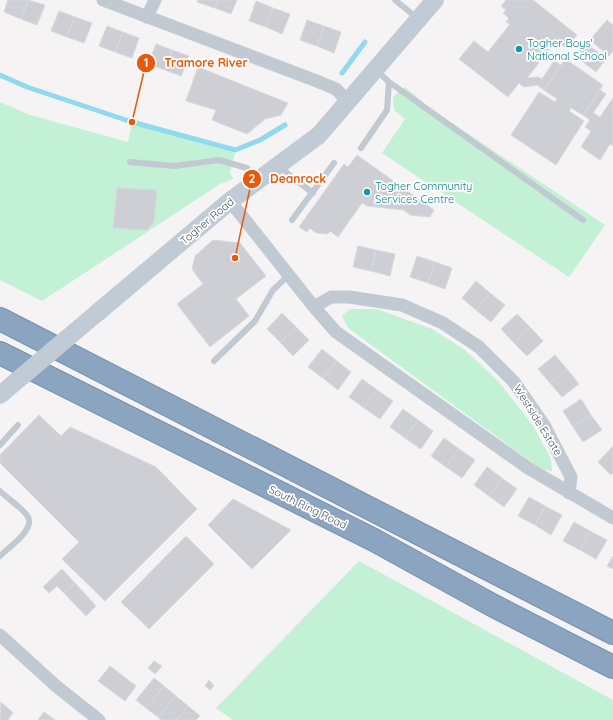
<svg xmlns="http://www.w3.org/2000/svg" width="613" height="720" viewBox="0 0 613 720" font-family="Quicksand,sans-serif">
<rect width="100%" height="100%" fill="#f5f3f3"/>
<path fill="#c3f1d5" d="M405 87 431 109 605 225 569 277 382 153 405 119 394 110 393 97Z
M0 102 30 115 128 142 132 124 235 153 230 172 233 179 220 184 42 301 0 280Z
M349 309H377L432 329 465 350 499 382 534 427 551 459 552 471 541 469 348 328 342 316Z
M359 561 613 700V720H233L216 708Z"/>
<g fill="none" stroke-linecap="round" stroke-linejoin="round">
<path stroke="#90daee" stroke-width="5" d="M342 73 365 42
M0 75 27 87 132 122 235 150 260 140 285 125"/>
</g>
<path fill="#cdcfd5" stroke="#d7d9de" d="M8 0H28L21 19 4 12Z
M28 0 45 5 37 25 21 19Z
M198 0H218L215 8 197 2Z
M218 0H237L231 14 215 8Z
M506 0H533L577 35 566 48 555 39 550 45 548 43 545 47 549 50 527 78 538 77 542 79 554 61 561 65 544 90 537 85 524 87 519 83 508 97 459 59 474 41 488 52 510 24 506 22 509 18 503 13 506 10 501 6Z
M256 1 273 8 266 27 249 21Z
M273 8 290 14 282 34 266 27Z
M59 11 75 17 67 37 51 31Z
M75 17 92 23 84 43 67 37Z
M307 20 324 26 317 46 300 40Z
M607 20 613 25V51L609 56 590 40Z
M107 26 123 32 115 52 99 46Z
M324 26 341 32 334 53 317 46Z
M123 32 139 38 132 58 115 52Z
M585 42 606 59 596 72 575 56Z
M156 44 172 50 165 70 148 64Z
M172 50 189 56 181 76 165 70Z
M565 59 603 85 583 115 571 108 569 111 584 121 556 165 511 135 539 92 555 102 557 99 544 90Z
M198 67 288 103 281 115 265 119 247 134 212 120 216 110 186 101Z
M600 90 606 94 593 113 600 117 613 98V146L610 144 600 160 581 147 591 131 585 127 590 120 583 115Z
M357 155 434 210 430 217 410 215 404 210 367 206 362 203 338 237 330 231 328 234 316 233 310 228 307 232 299 227 344 164 348 167Z
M117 188 157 190 154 222 147 230 113 228Z
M213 240 240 243 266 276 236 299 249 316 210 347 177 304 203 284 192 269 195 256Z
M358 246 376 250 371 271 353 267Z
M376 250 395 254 390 276 371 271Z
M417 256 435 262 428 283 410 277Z
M435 262 452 268 445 289 428 283Z
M476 281 490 293 476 310 462 298Z
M490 293 505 305 491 322 476 310Z
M282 313 296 327 280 342 267 329Z
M517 314 530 327 514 343 501 329Z
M296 327 309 340 293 356 280 342Z
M530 327 543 341 527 356 514 343Z
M322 349 337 361 323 378 308 367Z
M555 355 567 369 550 383 538 369Z
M337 361 351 372 338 390 323 378Z
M567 369 579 384 562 397 550 383Z
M362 379 377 390 364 408 349 397Z
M377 390 393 401 380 419 364 408Z
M581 399 591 415 573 427 563 411Z
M403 409 418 420 405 438 390 427Z
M39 415 61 436 70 427 156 467 197 509 105 601 62 559 79 542 0 463V455Z
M591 415 602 430 583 442 573 427Z
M418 420 433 431 421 449 405 438Z
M444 438 459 449 446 467 431 456Z
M613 446V473L611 475 598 462Z
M459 449 475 460 462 478 446 467Z
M487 467 502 478 489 496 474 485Z
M502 478 517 489 504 507 489 496Z
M529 497 545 506 535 525 518 516Z
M233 499 291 530 252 569 208 525Z
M545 506 562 515 551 535 535 525Z
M574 522 590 531 580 550 563 541Z
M590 531 607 540 596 559 580 550Z
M186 536 214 564 149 629 121 602Z
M613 556V569L607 566Z
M62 569 75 583 64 593 57 586 49 593 43 587Z
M75 583 96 606 86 616 64 593Z
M154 661 162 666 155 674 148 668Z
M110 666 136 686 125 701 98 681Z
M154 678 164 686 146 708 136 700Z
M209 680 214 686 210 690 205 686Z
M164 686 176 696 158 717 146 708Z
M176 696 188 706 176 720H161L158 717Z
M1 702 13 713 8 720H0Z
M188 706 200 716 196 720H176Z
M44 712 55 720H38Z"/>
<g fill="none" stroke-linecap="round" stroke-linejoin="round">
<defs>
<path id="highway" d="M0 319 613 633
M0 353 374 540 492 605 613 667"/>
</defs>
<use href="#highway" stroke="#7690ad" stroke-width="24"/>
<path stroke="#c1cad2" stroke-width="6" d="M395 0 417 18
M389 82 583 220
M361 148 387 110 389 82 376 70
M130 162 175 166 219 160 247 168 256 181
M281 165 288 174 313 193
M292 220 334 163
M214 361 255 321 273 290 289 275
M0 445 18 425
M0 491C7 498 24 509 28 517 35 530 8 548 0 556"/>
<path stroke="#c1cad2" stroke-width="13" d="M103 0 314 80 336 89 348 102
M147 17 155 0
M230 201 314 307 336 332 528 468 613 518
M314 307 331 297H349L402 305 443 323 479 347 514 382 544 425 571 477 569 493
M0 635 56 686 99 720"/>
<path stroke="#c1cbd6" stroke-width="18" d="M97 313 230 201 319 135 435 0"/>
<use href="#highway" stroke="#8ba5c1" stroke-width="22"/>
<path stroke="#c1cbd6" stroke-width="18" d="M0 395 97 313"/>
</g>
<g fill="#0f9aa8" stroke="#fff" stroke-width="1.5">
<circle cx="519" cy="49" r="4"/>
<circle cx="367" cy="192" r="4"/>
</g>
<g text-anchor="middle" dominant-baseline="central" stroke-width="3.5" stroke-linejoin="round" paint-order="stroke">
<g font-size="11" fill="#0d838f" stroke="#fff" text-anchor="start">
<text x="527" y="43">Togher Boys'<tspan x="527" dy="13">National School</tspan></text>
<text x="375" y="186">Togher Community<tspan x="375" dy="13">Services Centre</tspan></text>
</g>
<g font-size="11" fill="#4a5661" stroke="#fff">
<text transform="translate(207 221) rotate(-40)">Togher Road</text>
<text transform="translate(538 420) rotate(58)">Westside Estate</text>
<text transform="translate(308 507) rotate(26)">South Ring Road</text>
</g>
</g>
<path fill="none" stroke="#e8590c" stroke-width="1.5" d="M132 122L146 63M235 258L252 179"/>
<g fill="#e8590c" stroke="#fff" stroke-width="1.5">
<circle cx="132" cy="122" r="4"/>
<circle cx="235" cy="258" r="4"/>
<circle cx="146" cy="63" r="10"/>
<circle cx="252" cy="179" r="10"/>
</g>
<g font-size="12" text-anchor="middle" font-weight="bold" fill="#fff">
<text x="146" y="67">1</text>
<text x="252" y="183">2</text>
</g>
<g font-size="12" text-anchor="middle" font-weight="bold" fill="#e8590c" stroke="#fff" stroke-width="3.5" stroke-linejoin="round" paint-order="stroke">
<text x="206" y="67">Tramore River</text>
<text x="298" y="183">Deanrock</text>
</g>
</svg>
